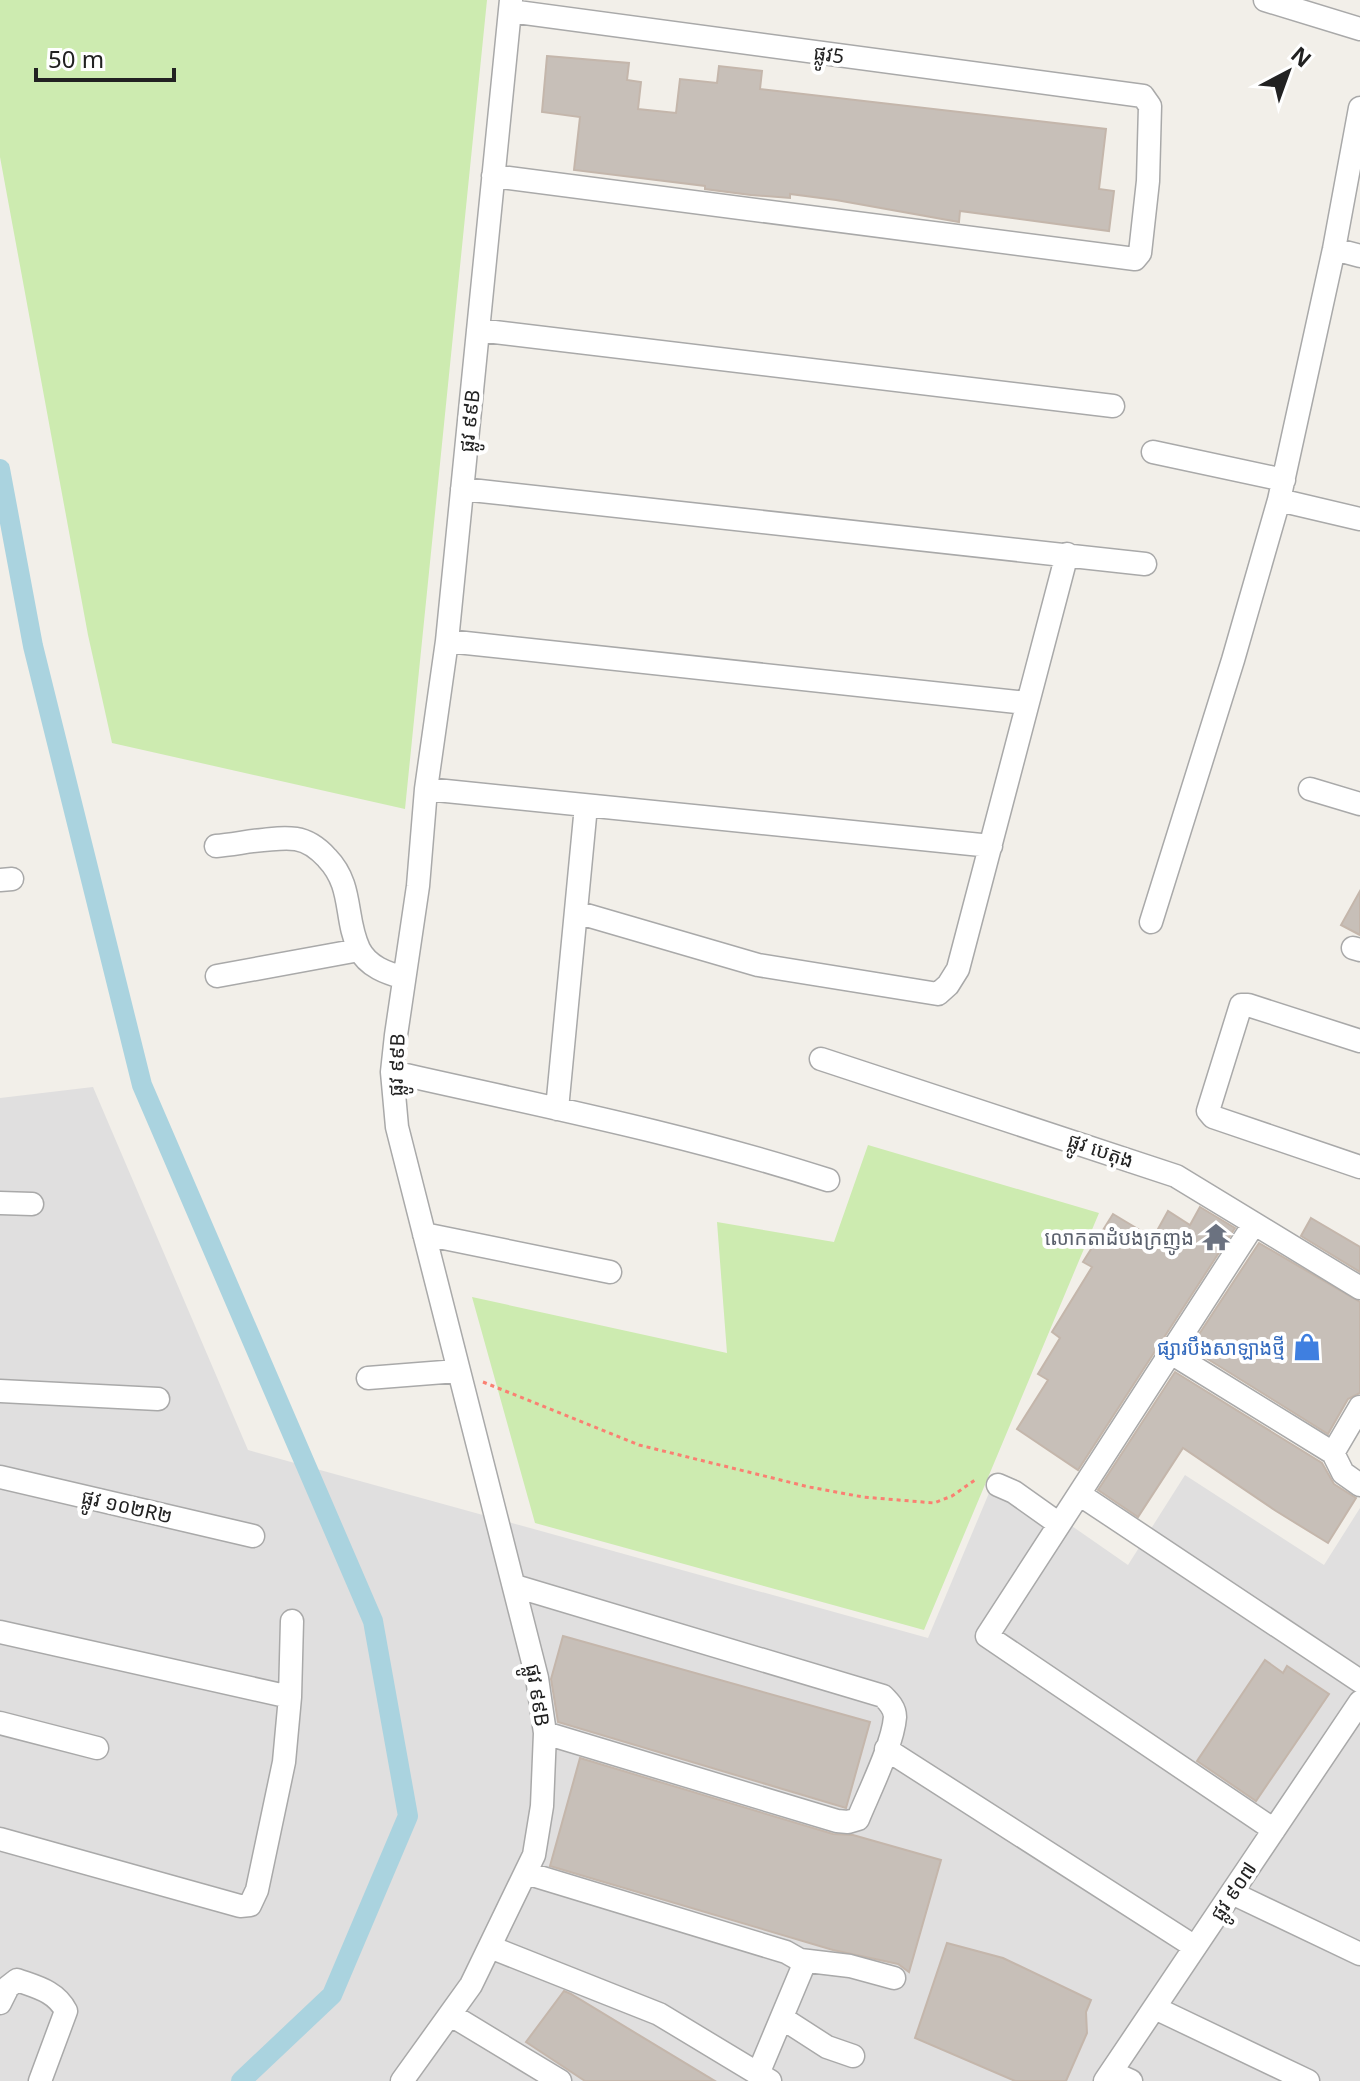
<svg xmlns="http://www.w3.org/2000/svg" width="1360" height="2081" viewBox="0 0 1360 2081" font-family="'Noto Sans','Noto Sans Khmer',sans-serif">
<rect width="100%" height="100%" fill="#f2efe9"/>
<path fill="#e0dfdf" d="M93 1087 248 1450 928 1638 997 1474 1128 1565 1185 1475 1324 1565 1360 1508V2081H0V1098Z"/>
<path fill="#cdebb0" d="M0 0H487L405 809 112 743 88 635 0 157Z
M868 1145 1099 1213 924 1630 535 1523 472 1297 727 1353 717 1222 834 1242Z"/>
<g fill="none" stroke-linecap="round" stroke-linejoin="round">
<path stroke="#aad3df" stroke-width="20" d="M0 469 33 646 142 1085 373 1621 408 1816 332 1995 241 2081"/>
</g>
<path fill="#c7bfb8" stroke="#c4b6ab" stroke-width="2" d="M547 56 629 63 627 80 641 82 638 109 676 113 680 79 717 83 719 66 762 71 760 89 1106 129 1099 189 1114 191 1109 231 960 211 959 222 836 200 790 194V198L751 195 705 189V186L574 170 580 117 542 112Z
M1360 891V935L1341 925Z
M1200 1207 1235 1228 1078 1470 1017 1429 1048 1380 1038 1374 1060 1338 1052 1332 1092 1267 1083 1262 1113 1214 1153 1238 1168 1211 1190 1225Z
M1311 1218 1360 1247V1272L1301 1236Z
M1259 1243 1360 1302V1393L1348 1399 1328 1434 1190 1348Z
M1175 1372 1322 1463 1334 1484 1356 1498 1328 1543 1276 1511 1183 1448 1138 1517 1098 1490Z
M563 1636 870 1722 846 1808 558 1722 551 1679Z
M1265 1660 1283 1673 1287 1666 1329 1694 1256 1801 1197 1761Z
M580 1758 833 1834 853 1835 941 1860 909 1972 898 1964 833 1950 550 1866Z
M947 1943 1003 1958 1091 2000 1086 2012 1087 2033 1066 2081H1015L915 2038Z
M564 1991 571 1994 715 2081H585L526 2042Z"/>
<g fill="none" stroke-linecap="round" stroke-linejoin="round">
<defs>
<path id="minor" d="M1265 0 1360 29
M493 176 1135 259 1140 253 1148 181 1150 106 1143 96 510 11
M1334 249 1360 256
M478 330 1113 406
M1153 452 1284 480
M462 489 1145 564
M1279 500 1360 519
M447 641 1026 703
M426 789 991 846
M1310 789 1360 804
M216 846C239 844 274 836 296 839 309 841 318 848 327 858 354 886 344 918 359 949 368 967 387 973 404 978
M0 880 12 879
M576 912 758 965 938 994 948 985 958 969 1067 554
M1151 922 1233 660 1279 500 1334 249 1360 108
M1353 948 1360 950
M217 976 359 950
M1360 1041 1248 1005H1241L1208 1111 1213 1117 1360 1167
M821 1059 1176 1176 1360 1288
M392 1072C538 1105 686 1134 828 1180
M557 1109 586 806
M0 1203 32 1204
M1254 1224 987 1636 1274 1830
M424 1234 610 1272
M1171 1353 1333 1453 1343 1473 1360 1485
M368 1378 457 1371
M0 1391 158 1399
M1333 1453 1360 1407
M0 1477 253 1536
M998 1485 1014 1492 1059 1524
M1079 1494 1360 1681
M515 1586 883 1696C889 1702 895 1708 895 1717 893 1744 869 1792 858 1819L848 1822 837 1821 545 1733
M0 1632 290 1697
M0 1723 97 1748
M886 1749 1195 1947
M0 1839 240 1906 250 1905 257 1890 284 1762 290 1697 292 1621
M526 1873 786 1952 800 1960 850 1966 894 1978
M1232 1893 1360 1954
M490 1947 659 2014 770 2081
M0 2003 8 1987 17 1980C36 1987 56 1991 66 2011L40 2081
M1155 2008 1308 2081
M451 2015 560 2081
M782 2018 827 2047 853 2056
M1111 2072 1131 2081
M758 2074 802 1969 800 1960
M402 2081 471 1985 534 1855 542 1806 545 1733 537 1678 397 1127 392 1072 396 1035 418 886 426 789 447 641 511 0
M1105 2081 1360 1702"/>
</defs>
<use href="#minor" stroke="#a9a9a9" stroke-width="25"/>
<path stroke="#fa8072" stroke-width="3" stroke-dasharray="4 4" stroke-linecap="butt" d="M483 1382 639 1445 809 1487 863 1497 934 1503 952 1496 975 1480"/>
<use href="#minor" stroke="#fff" stroke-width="22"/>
</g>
<defs>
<symbol id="temple-bare" viewBox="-9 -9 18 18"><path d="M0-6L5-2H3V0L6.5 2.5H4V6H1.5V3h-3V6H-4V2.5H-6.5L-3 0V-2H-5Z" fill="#6b7280" stroke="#fff" stroke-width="2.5" paint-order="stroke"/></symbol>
<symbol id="shop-bare" viewBox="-9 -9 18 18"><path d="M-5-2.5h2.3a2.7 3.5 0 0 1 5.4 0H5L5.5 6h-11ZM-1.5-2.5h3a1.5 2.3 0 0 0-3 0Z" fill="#3f7fe0" stroke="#fff" stroke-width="2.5" paint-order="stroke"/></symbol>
</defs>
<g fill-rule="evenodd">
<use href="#temple-bare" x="1196" y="1217" width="40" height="40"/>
<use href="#shop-bare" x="1287" y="1327" width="40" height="40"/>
</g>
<g text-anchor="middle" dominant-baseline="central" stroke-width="8" stroke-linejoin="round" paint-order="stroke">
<g font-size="20" fill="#222" stroke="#fff">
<text transform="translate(829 54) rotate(8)">ផ្លូវ5</text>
<text transform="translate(469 421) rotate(-84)">ផ្លូវ ៩៩B</text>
<text transform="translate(396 1065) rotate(-88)">ផ្លូវ ៩៩B</text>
<text transform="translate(1101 1150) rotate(19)">ផ្លូវ បេតុង</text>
<text transform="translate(127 1506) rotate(13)">ផ្លូវ ១០២R២</text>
<text transform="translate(538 1695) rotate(81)">ផ្លូវ ៩៩B</text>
<text transform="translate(1233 1891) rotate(-56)">ផ្លូវ ៩០៧</text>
</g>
<g font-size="20" fill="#5b616d" stroke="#fff" text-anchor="end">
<text x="1194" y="1237">លោកតាដំបងក្រញូង</text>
</g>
<g font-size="20" fill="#366cbe" stroke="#fff" text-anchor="end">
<text x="1285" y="1347">ផ្សារបឹងសាឡាងថ្មី</text>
</g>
</g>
<g transform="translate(1288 72) rotate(41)" stroke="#ffffff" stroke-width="6" paint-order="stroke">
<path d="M0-6L14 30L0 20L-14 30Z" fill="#222222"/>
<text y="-12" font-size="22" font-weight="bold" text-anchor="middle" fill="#222222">N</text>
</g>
<path d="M36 68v12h138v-12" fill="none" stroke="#222222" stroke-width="4"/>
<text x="48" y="68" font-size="24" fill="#222222" stroke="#ffffff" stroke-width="6" paint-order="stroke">50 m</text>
</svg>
